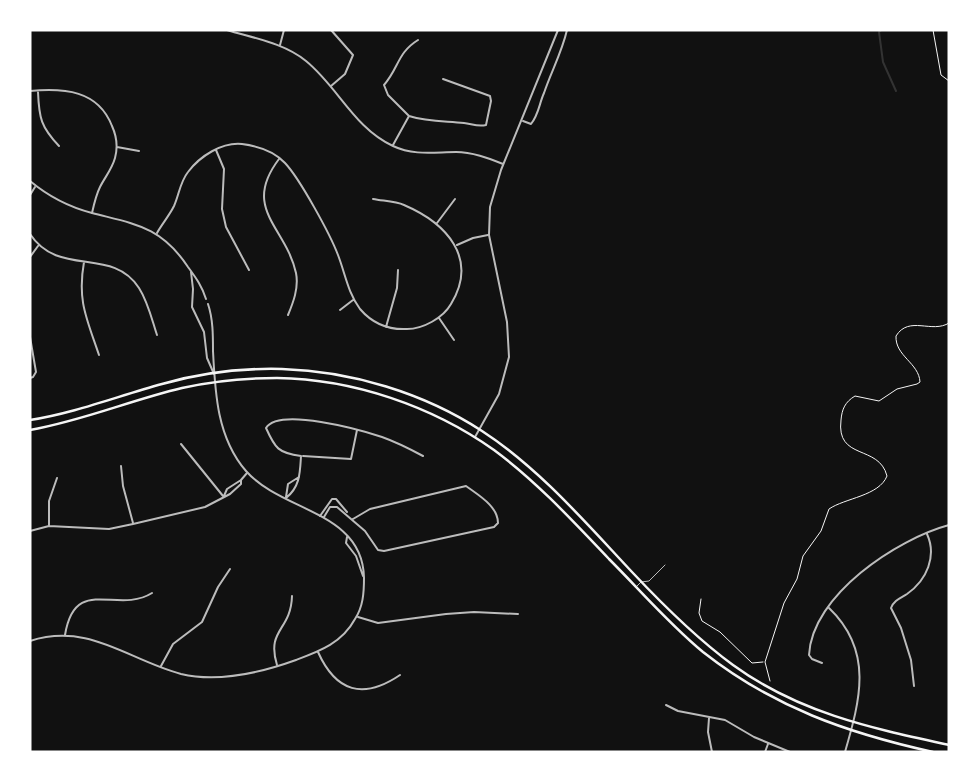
<svg xmlns="http://www.w3.org/2000/svg" width="979" height="782" viewBox="0 0 979 782" font-family="'Fira Sans',sans-serif">
<rect width="100%" height="100%" fill="#111"/>
<g fill="none" stroke-linecap="round" stroke-linejoin="round">
<path stroke="#333" stroke-width="2" d="M881 30 879 32 883 62 896 91"/>
<path stroke="#f5f5f5" stroke-width="1" d="M933 30 941 75 949 81
M701 599 699 613 702 621 720 632 752 663 763 662
M770 681 765 662 784 603 797 579 803 556 821 531 829 509C845 498 879 496 887 476 879 444 836 461 841 420 842 409 845 402 855 396L879 401 897 389 917 384 920 382C919 363 895 356 896 336 909 315 932 334 949 323"/>
<path stroke="#bcbcbc" stroke-width="1" d="M637 586 641 582 649 581 665 565"/>
<path stroke="#bcbcbc" stroke-width="2" d="M280 45 284 30
M331 86 345 74 353 55 331 30
M30 91C64 88 98 90 112 126 117 137 118 147 115 158 112 169 105 177 100 187 96 195 94 204 92 213
M38 92C39 118 41 127 59 146
M409 116C428 122 445 121 464 123 472 124 478 127 486 125L491 101 490 96 443 79
M523 121 531 124C539 114 539 104 544 93 551 72 562 52 567 30
M393 145 409 116 388 95 384 85C399 68 397 53 418 40
M117 147 139 151
M216 150 224 169 222 209 226 227 249 270
M279 159C241 209 286 227 296 273 299 288 293 303 288 315
M30 195 35 187
M437 223 455 199
M157 233C162 224 169 216 174 206 179 195 180 182 188 172 200 156 222 142 242 144 258 146 275 152 285 163 300 179 330 234 338 255 345 273 348 293 360 309 372 323 388 330 407 329 423 329 443 318 451 304 479 258 446 223 404 205 395 201 383 201 373 199
M30 234C59 278 112 246 139 288 148 302 152 320 157 335
M457 245 473 238 488 235
M30 257 38 246
M84 262C77 301 87 319 99 355
M340 310 353 300
M439 318 454 340
M386 327 397 288 398 270
M30 337 36 372 33 377 30 378
M181 444 223 496
M303 456 351 459 357 430
M121 466 123 486 133 523
M224 496 227 489 241 480
M286 497 288 484 299 477
M286 498C300 487 300 473 301 456 278 453 275 448 266 428 279 407 361 430 382 437 396 442 410 449 423 456
M320 516 332 499H336L347 512
M324 517 330 507H337L365 531 378 550 384 551 494 527 498 523C498 506 478 495 466 486L370 509 353 519
M49 525V501L57 478
M30 531 49 526 109 529 133 524 205 507 230 494 241 484V480L247 473
M358 617 378 623 446 614 474 612 518 614
M65 635C75 574 117 615 152 593
M318 652C336 692 363 700 400 675
M822 663 812 659 809 655C812 595 897 539 949 525
M277 665C266 629 291 631 292 596
M161 666 173 644 202 622 218 587 230 569
M914 686 911 660 901 628 891 608C894 600 901 598 907 594 927 580 937 556 927 534
M666 705 678 711 725 720 754 737 790 752
M709 718 708 732 712 752
M765 752 768 744"/>
<path stroke="#bcbcbc" stroke-width="2" d="M227 30C253 38 284 43 306 61 338 87 354 128 393 146 414 156 435 152 456 152 472 152 488 158 503 164
M30 181C48 196 69 207 92 213 134 224 161 226 188 267 196 278 202 286 206 299
M191 272 193 289 192 307 204 332 207 358 214 374
M475 437 499 394 509 357 507 322 489 235 490 207 501 170 558 30
M347 537 346 543 356 556 363 576
M829 608C874 651 860 700 845 752
M30 641C89 622 128 660 181 674 219 683 260 673 296 660 320 651 342 643 355 619 363 607 364 593 364 578 363 511 282 512 246 471 217 438 215 392 213 351 213 335 213 319 208 304"/>
<path stroke="#f5f5f5" stroke-width="2.5" d="M30 420C75 413 118 396 162 384 200 373 243 368 282 369 351 371 424 393 482 431 539 468 586 523 632 572 663 605 696 638 733 665 799 713 871 728 949 745
M30 430C82 421 131 400 182 388 213 381 245 378 277 378 353 379 432 406 494 450 536 481 573 521 609 559 640 590 669 624 703 652 773 707 847 733 933 752"/>
</g>
<rect width="979" height="782" fill="none" stroke="#ffffff" stroke-width="63"/>
</svg>
